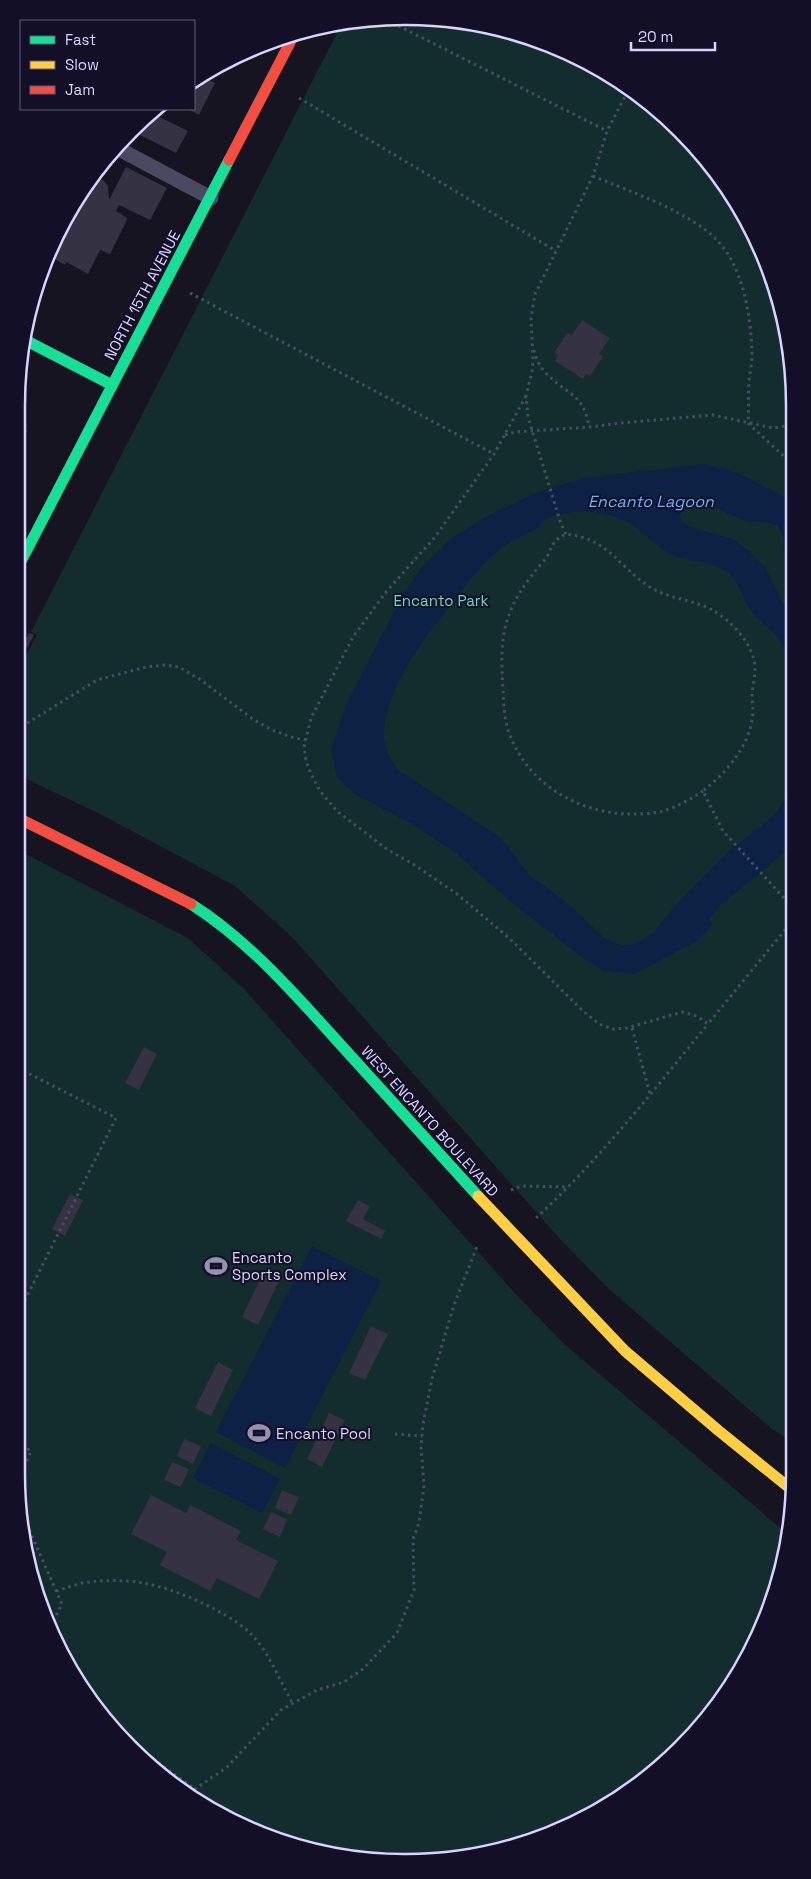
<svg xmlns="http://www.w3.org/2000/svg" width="811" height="1879" viewBox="0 0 811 1879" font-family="'Space Grotesk',sans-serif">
<rect width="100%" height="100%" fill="#161421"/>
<path fill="#132c2d" d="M380 17 457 20 531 37 622 82 714 168 765 256 791 354 795 1444 772 1429 610 1290 559 1238 291 936 235 886 100 814 16 774V674L37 635 31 632 342 23Z
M16 849 188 938 244 989 512 1290 563 1343 785 1532 774 1599 743 1668 698 1730 600 1811 530 1842 457 1859 330 1855 211 1810 113 1730 68 1668 37 1599 16 1474Z"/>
<path fill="#0d2144" d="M703 464 734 471 787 498 792 499V559L783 551C784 543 785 534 779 528 769 519 758 524 746 521 739 518 731 515 725 512 714 507 706 497 694 495L683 503C679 512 678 520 687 526L735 540 748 550 765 567 782 601 787 604H792V671C788 659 786 646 777 636 769 627 757 621 751 610 740 593 739 578 720 568 706 560 688 562 673 555 661 550 653 541 643 533 625 517 600 509 576 512 567 513 552 515 543 521 539 524 538 529 533 531 521 536 510 541 500 549 482 563 468 582 454 600 426 637 390 680 384 728 382 745 389 757 398 770L498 836 507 845 529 875 571 906 603 937 612 942 621 945H632L646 938 654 932 678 903 726 854 773 816 793 787V844L758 875 720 905 710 919 712 925 697 941 634 974 604 971 583 958 510 901 451 849 412 824 355 794 337 777 331 750 346 705 404 593 421 568 452 538 489 515 533 494 583 478Z
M312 1246 381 1281 285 1468 216 1432Z
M211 1443 280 1479 262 1513 193 1478Z"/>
<path fill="#343243" d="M201 76 215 83 199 115 188 109H194V81Z
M151 113 188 131 176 153 140 135Z
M126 167 167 188 150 220 119 205 116 211 127 218 126 222 110 254 100 250 88 274 66 262 65 265 51 257 53 255 49 254 69 211 93 177 103 180 108 186 109 200Z
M582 320 610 338 599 354 603 356 590 376 586 374 583 379 555 361 558 355 554 353 567 333 572 335Z
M16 426 27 431 16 453Z
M29 633 34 635 27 648 22 645Z
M144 1047 157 1054 139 1090 125 1083Z
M70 1194 83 1200 65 1236 52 1229Z
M358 1200 370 1206 363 1219 385 1231 381 1239 346 1221Z
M264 1271 280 1279 258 1325 242 1317Z
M371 1326 388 1334 365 1380 349 1373Z
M218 1362 233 1370 211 1416 195 1408Z
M329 1413 345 1420 322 1467 307 1459Z
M184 1439 201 1446 193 1464 177 1456Z
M172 1462 189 1469 181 1487 164 1480Z
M282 1490 299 1497 291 1515 275 1508Z
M151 1495 186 1513 190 1505 241 1531 236 1540 278 1561 259 1599 217 1578 210 1591 160 1565 167 1552 131 1534Z
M271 1512 287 1519 280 1537 263 1529Z"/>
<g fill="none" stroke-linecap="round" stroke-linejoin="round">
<path stroke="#44505f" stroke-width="3" stroke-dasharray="2.5 4" stroke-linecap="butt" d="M381 17 607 131
M299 98 556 251
M593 176C631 192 688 211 717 240 744 268 751 318 752 354 752 363 750 372 749 381 748 395 749 409 748 423L792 464
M190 293 494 454
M534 350C536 358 539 365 544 371 564 394 584 392 589 427
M526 396 494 454 435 537 386 592 353 637 311 718 304 747 306 761 311 774 320 791 337 811 388 850 413 864 457 894 509 938 583 1011 599 1024 613 1029 627 1028 682 1012 697 1016 708 1024 793 920
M505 435 515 432 589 427 621 423 713 415 773 428 792 425
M566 534 561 524 528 417 526 396 532 372 533 360 531 318 535 294 539 286 593 176 607 131 629 89
M16 730 97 680 146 667 165 665 179 667 201 680 254 720 272 730 291 737 305 740
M703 791C691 799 677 807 663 811 651 814 637 814 625 814 575 811 528 783 510 735 504 722 504 705 503 690 499 632 504 607 543 562 554 549 547 544 566 534 610 539 618 567 650 587 672 601 699 599 720 615 736 626 754 647 755 667 755 676 753 685 752 694 752 703 754 712 752 720 747 749 725 774 703 791L723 831 793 908
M632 1028 650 1094
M511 1190 521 1186 569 1187
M536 1218C600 1159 653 1091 708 1024
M16 1318 116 1118 16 1067
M395 1434 422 1436
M16 1442 31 1451 18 1482
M24 1518 62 1604 50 1627
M56 1591C67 1588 78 1583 89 1582 106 1580 126 1580 143 1583 174 1588 226 1611 249 1632 269 1651 279 1680 293 1704
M136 1749 156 1761 195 1789
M189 1793 226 1768 281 1710 317 1690 344 1682 363 1669 397 1633 414 1590 413 1539 419 1523 424 1486 421 1447 423 1424 432 1379 454 1305 478 1244"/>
<path stroke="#4a4962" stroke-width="15" d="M115 147 211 198"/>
<path stroke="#16e098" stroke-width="11" d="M27 341 112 385
M16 571 229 160
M191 904C249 941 294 993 340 1044 386 1094 432 1145 478 1196"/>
<path stroke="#ffcf43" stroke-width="11" d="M478 1196 625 1351 719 1431 792 1490"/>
<path stroke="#f24e42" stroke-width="11" d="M229 160 295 33
M16 817 191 904"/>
</g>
<defs>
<symbol id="stadium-bare" viewBox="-9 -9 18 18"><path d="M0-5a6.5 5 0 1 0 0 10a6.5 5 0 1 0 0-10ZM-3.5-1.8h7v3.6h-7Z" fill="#9591b1" stroke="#130f26" stroke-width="2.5" paint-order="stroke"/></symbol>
</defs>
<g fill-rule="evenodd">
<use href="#stadium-bare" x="200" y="1250" width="32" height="32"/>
<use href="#stadium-bare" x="243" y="1417" width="32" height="32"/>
</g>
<g text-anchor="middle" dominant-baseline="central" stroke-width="4" stroke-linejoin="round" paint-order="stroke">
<g font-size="15" fill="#d9d4ff" stroke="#130f26">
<text transform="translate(142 295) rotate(-62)">NORTH 15TH AVENUE</text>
<text transform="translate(430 1121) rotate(48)">WEST ENCANTO BOULEVARD</text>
</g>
<g font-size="15" fill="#5fe0c0" stroke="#130f26">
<text x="441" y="600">Encanto Park</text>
</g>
<g font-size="15" fill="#d9d4ff" stroke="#130f26" text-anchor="start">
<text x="232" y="1257">Encanto<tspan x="232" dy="17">Sports Complex</tspan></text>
<text x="276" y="1433">Encanto Pool</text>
</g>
<g font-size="16" font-style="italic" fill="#62b6ff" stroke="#130f26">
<text x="651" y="501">Encanto Lagoon</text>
</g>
</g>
<path d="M0 0H811V1879H0ZM405 25H406A380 380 0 0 1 786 405V1474A380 380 0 0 1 406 1854H405A380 380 0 0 1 25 1474V405A380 380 0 0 1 405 25Z" fill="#130f26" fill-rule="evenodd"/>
<path fill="none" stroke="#d9d4ff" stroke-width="2.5" d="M405 25H406A380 380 0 0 1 786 405V1474A380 380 0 0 1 406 1854H405A380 380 0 0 1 25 1474V405A380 380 0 0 1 405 25Z"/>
<rect x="20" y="20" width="175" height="90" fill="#130f26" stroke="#625e7d"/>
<rect x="30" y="36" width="25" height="8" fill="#16e098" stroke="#625e7d"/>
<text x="65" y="45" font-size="15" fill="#d9d4ff">Fast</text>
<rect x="30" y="61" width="25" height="8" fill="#ffcf43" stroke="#625e7d"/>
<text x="65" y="70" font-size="15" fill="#d9d4ff">Slow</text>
<rect x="30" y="86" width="25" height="8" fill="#f24e42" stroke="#625e7d"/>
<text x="65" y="95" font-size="15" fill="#d9d4ff">Jam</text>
<path d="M631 42v8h84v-8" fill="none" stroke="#d9d4ff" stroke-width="2.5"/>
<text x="638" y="42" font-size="15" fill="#d9d4ff" stroke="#130f26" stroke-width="4" paint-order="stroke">20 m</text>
</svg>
